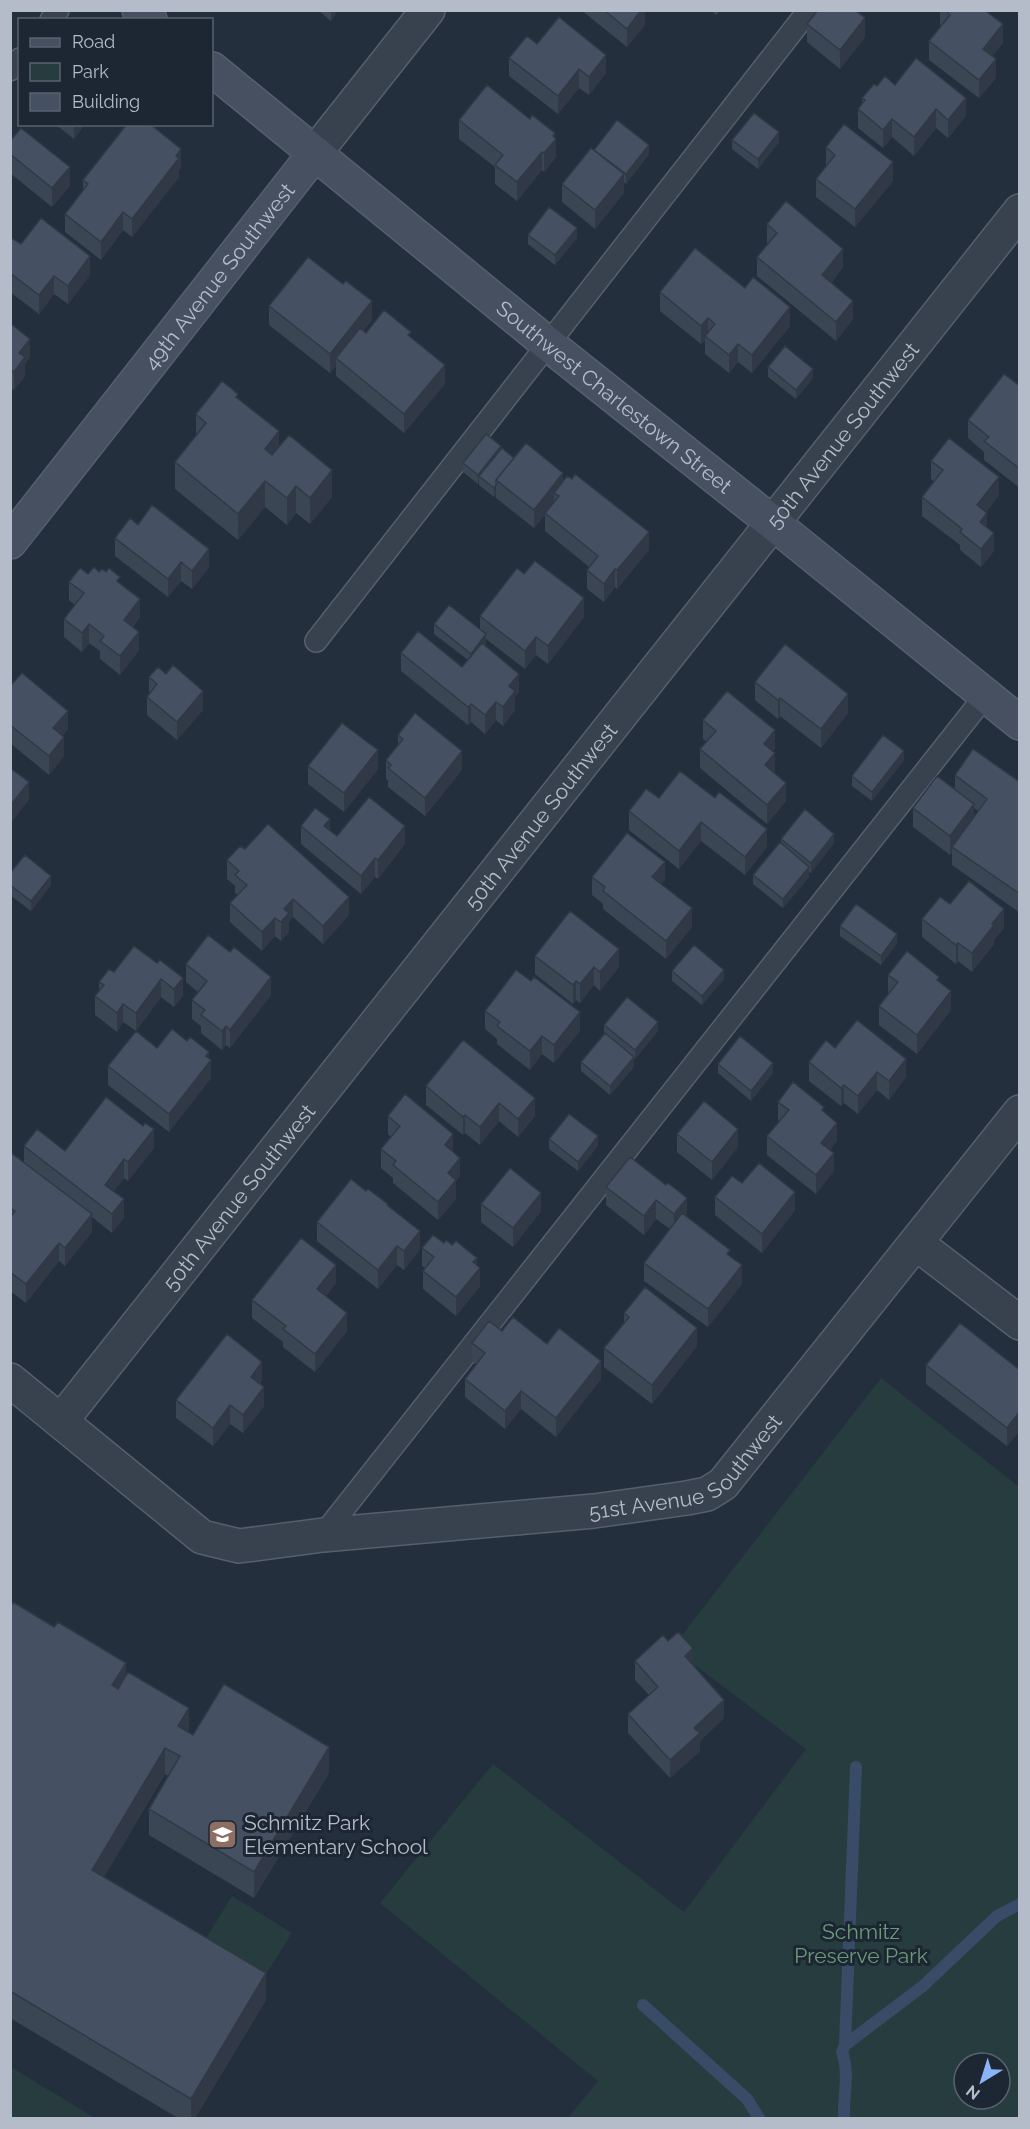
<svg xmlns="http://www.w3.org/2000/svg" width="1030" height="2129" viewBox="0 0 1030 2129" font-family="Raleway,sans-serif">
<rect width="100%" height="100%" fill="#242f3e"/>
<path fill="#263c3f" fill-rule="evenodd" d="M881 1378 1018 1486 1019 1485V2118H568L598 2081 380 1903 493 1764 684 1912 806 1749 672 1648ZM964 2063H1000V2099H964Z
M232 1896 292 1933 256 1990 197 1953Z
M10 2067H11L95 2118H11Z"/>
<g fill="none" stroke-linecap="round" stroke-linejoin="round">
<path stroke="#394c67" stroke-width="12" d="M643 2005 747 2099 759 2118
M845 2045 923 1986 997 1916 1020 1904
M844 2118C843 2096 850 2074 842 2052L845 2045 856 1767"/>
<defs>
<path id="lane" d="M51 20 58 10
M10 70 20 59
M316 641 809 10
M323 1535 985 696"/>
<g id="street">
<path d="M315 153 428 10"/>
<path d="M916 1243 1020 1323"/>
<path id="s1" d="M10 1380 202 1537 239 1546 323 1535 594 1511 687 1498 707 1494 723 1484 1020 1112"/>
<path id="s2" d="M61 1421 1020 211"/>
</g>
<g id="secondary">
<path d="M139 10 150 20"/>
<path id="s3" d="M212 69 548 344 773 523 1020 723"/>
<path id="s4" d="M10 542 315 153"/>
</g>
</defs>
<use href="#lane" stroke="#565f6c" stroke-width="24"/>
<use href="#street" stroke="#565f6c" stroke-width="36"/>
<use href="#secondary" stroke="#565f6c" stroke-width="36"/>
<use href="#lane" stroke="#38414e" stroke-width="21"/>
<use href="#street" stroke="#38414e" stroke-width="33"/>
<use href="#secondary" stroke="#465061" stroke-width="33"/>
</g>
<path fill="#3b4654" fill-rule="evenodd" d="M318 10H338L331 21Z
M581 10H645V25L627 47Z
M711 10H720L716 15Z
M940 10H989V14L1003 43 992 56 996 78 979 98 929 60V41L941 26 940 25Z
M807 24 865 37 840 69 807 42Z
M537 44 606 73 589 95 579 88 558 114 509 76V58Z
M895 85 966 116 948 138 936 128 914 156 892 137 883 148 858 128V109L862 103V98L877 86Z
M530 119 555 138 556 157 544 172 542 170 517 201 495 184V167L459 139V120Z
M55 124H85L74 139Z
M732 140 779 142 758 169 732 149Z
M10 141 70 186 52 207 10 173Z
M826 147 893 181 855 227 816 197V179L826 166Z
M594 150 649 154 626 184 624 182V193L595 229 562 202V184L594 151Z
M181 167 179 171V177L132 237 123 230 101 260 65 232V214L83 191V180Z
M767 224 843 267 831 283 853 319 836 341 757 276V257L768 244 767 243Z
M528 235 577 238 555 265 528 244Z
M10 237 21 244 90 275 68 304 54 294 39 314 10 292Z
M660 292 790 326 752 373 738 362 729 373 705 354V340L701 344 660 311Z
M269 306 372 320 363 331 366 333 411 337 445 384 404 433 336 376V366L330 373 269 325Z
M10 323 30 357 25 364V376L14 390 10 388Z
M768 367 813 378 796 399 768 377Z
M1020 386V488L984 460V452L968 438V420Z
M238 399 279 446 332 497 310 524 296 513 287 525 265 507 238 540 175 489V462L196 436V414Z
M501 449 514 458 563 480 649 550 617 589 615 587 604 602 587 589V570L589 567 545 531V515L534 528 496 498V495L494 497 479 485V482L478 484 463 472V463Z
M931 461 999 495 986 512 987 528 994 551 981 567 960 550V545L922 516V497L934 482 931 479Z
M138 525 209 567 192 589 181 581 168 597 115 556V538Z
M99 572 120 583 140 617 133 627 139 650 120 675 100 659V651L89 643 82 652 64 637V619L75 605 69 600V582Z
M480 616 584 617 548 664 536 655 525 669 486 639V644L485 646 519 692 515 697V710L503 726 496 720 485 734 471 722 468 725 401 671V653L462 667 468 660 434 634V624L480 629Z
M149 677 203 710 177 740 147 715V697L149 694Z
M755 682 848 713 821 748 780 716 778 719 755 700Z
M10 686 68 729 62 736 64 756 49 775 10 743Z
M703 720 775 748 773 751 775 771 774 773 786 801 767 824 700 768V749L707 742 703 739Z
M398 735 462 770 425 816 388 787V780L386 779V760L398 746Z
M904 760 872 801 852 786V776Z
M308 766 378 769 344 812 308 784Z
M955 775 1020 782V913L952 865V852L950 855 913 827V808L955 789ZM974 808 978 811 974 816Z
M659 798 767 847 745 875 701 841 679 869 629 830V811Z
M301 826 330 831 337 836 405 844 378 879 375 877 361 894 301 844Z
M781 839 834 843 811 873 809 872V877L783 908 753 884V875L781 843Z
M245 849 349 915 323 944 293 917 289 922V932L281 941 275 936 262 951 230 922V903L238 895 235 893V886L227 879V860Z
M10 873 51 885 31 911 10 895Z
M592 877 665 880 661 884 692 927 666 959 603 909V904L592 895Z
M950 904 1004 928 994 940V944L972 972 958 961 956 964 922 937V919Z
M840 926 897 943 881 965 840 936Z
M134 946 183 996 174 1007 161 997 136 1031 123 1022 117 1032 95 1015V996L99 991V982L114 972Z
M535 956 619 967 600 991 594 985 580 1003 576 1000 573 1004 535 974Z
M186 964 271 995 230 1048 226 1045 222 1050 201 1033V1026L192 1019V1000L198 992 186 982Z
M672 971 724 979 702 1005 672 981Z
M888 975 939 982 951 1010 917 1054 879 1025V1006L889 994 888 993Z
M531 981 580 1031 554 1063 542 1054 530 1070 497 1044V1039L485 1029V1011Z
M604 1025 658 1031 635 1059 634 1058V1067L610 1095 581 1071V1062L604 1034Z
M463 1040 535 1116 518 1137 499 1121 480 1145 465 1133 463 1135 426 1105V1086Z
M157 1048 209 1058 211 1078 169 1132 108 1085V1066Z
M835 1048 906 1077 889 1100 877 1090 858 1114 844 1103 841 1106 809 1081V1062Z
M718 1064 773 1073 751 1101 718 1073Z
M778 1102 824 1112 837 1141 830 1150 834 1171 816 1194 767 1155V1136L779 1122 778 1120Z
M388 1116 453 1152 460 1176 456 1181V1199L438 1220 393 1183V1178L381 1168V1149L391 1137 388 1134Z
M677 1134 738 1147 712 1180 677 1152Z
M549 1139 598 1146 578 1171 549 1149Z
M24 1146 65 1151 154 1148 128 1181 124 1178 114 1191 124 1218 112 1233 92 1217V1232L65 1266 59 1261 26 1303 10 1291V1152L24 1162Z
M630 1157 687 1217 730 1256 742 1284 708 1327 644 1281V1263L670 1229 656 1219 644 1235 606 1205V1187Z
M366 1191 388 1206 420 1249 404 1270 397 1265 378 1289 317 1241V1222Z
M715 1197 795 1210 762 1253 715 1215Z
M481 1204 541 1211 513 1247 481 1222Z
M444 1243 452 1245 477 1266 480 1286 456 1316 423 1289V1271L425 1268 422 1266V1248Z
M336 1283 326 1296 347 1331 315 1372 283 1347V1342L252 1318V1300Z
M624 1313 697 1346 652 1404 604 1367V1348L624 1323Z
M502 1331 547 1344 601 1379 556 1437 521 1409 505 1429 465 1397V1379L476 1365 472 1361V1343Z
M926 1365 1020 1370V1430L1007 1446 926 1384Z
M262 1380 260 1384 264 1406 243 1433 230 1424 213 1446 176 1418V1400Z
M10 1607 126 1676 189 1732 193 1735 329 1773 254 1898 149 1835V1809L168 1776 165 1774 104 1877 266 2000 195 2118H178L10 2018Z
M635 1661 693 1665 724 1718 700 1741V1751L670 1778 628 1733V1714L649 1695 635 1680Z"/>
<path fill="#303945" d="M331 10H338L331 21Z
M641 10H645V25L627 47V29Z
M865 18V37L840 69V50Z
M1003 24V43L983 68V49Z
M606 55V73L589 95V77Z
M996 59V78L979 98V80Z
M579 69V88L558 114V96Z
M966 98V116L948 138V120Z
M936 109V128L914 156V137Z
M892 119V137L883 148V130Z
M74 124H85L74 139Z
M779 132V142L758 169V159Z
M555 133 556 157 544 172V153Z
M649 145V154L626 184V174Z
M181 149V167L179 171V177L132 237V219Z
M542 152V170L517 201V182Z
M893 162V181L855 227V209Z
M70 167V186L52 207V188Z
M624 174V193L595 229V210Z
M123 212V230L101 260V242Z
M577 228V238L555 265V255Z
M843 249V267L822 294V275Z
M90 256V275L68 304V286Z
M54 276V294L39 314V295Z
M372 301V320L340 361 336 358V366L330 373V354Z
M853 301V319L836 341V322Z
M790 307V326L752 373V355Z
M708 318V336H705V339L701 344V326Z
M30 339V357L25 364V376L14 390V372L19 353Z
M738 344V362L729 373V355Z
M445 365V384L404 433V414Z
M813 369V378L796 399V390Z
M279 431V458L265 476V449Z
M501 446V456L479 476V482L478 484V475Z
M332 470V497L310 524V498Z
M563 473V492L559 496 554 493V504L534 528V510Z
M999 477V495L977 523V505Z
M265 481V507L238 540V514Z
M496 485V495L494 497V488Z
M296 486V513L287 525V498Z
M987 513V531L980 522Z
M649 532V550L617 589V570Z
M994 533V551L981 567V549Z
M209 549V567L192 589V571Z
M181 562V581L168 597V579Z
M615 569V587L604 602V584Z
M584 598V617L548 664V646Z
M140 599V617L124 638V620Z
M89 624V643L82 652V633Z
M139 632V650L120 675V656Z
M486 634V644L471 663V654Z
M536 637V655L525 669V651Z
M519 674V692L515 697V710L503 726V707L509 686Z
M203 691V710L177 740V722Z
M848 694V713L821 748V729Z
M780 698V716L778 719V700Z
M496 702V720L485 734V715Z
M471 704V722L468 725V707Z
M68 711V729L53 747V728Z
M775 730V748L764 762V744Z
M64 737V756L49 775V756Z
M378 750V769L344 812V793Z
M462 751V770L425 816V798Z
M904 751V760L872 801V792Z
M775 753V771L765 784V765Z
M29 782V800L10 824V806Z
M786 783V801L767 824V805Z
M974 804V823L952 847V852L950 855V836Z
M330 819V838L324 826Z
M701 822V841L679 869V851Z
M405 826V844L378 879V860Z
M767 829V847L745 875V857Z
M834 834V843L811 873V863Z
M375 858V877L361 894V876Z
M665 862V880L652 896V877Z
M809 867V877L783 908V899Z
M51 876V885L31 911V901Z
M349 897V915L323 944V926Z
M293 899V917L289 922V932L281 941V922L284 909Z
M692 908V927L666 959V941Z
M1004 909V928L994 940V944L972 972V953Z
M275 918V936L262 951V932Z
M897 934V943L881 965V956Z
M958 943V961L956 964V945Z
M619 949V967L600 991V972Z
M594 967V985L580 1003V984Z
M724 970V979L702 1005V996Z
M271 977V995L230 1048V1030Z
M183 978V996L174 1007V989Z
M161 979V997L136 1031V1013Z
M576 981V1000L573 1004V985Z
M951 991V1010L917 1054V1035Z
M123 1004V1022L117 1032V1013Z
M580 1012V1031L554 1063V1045Z
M658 1022V1031L635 1059V1050Z
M226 1026V1045L222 1050V1031Z
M542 1036V1054L530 1070V1051Z
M209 1052V1062L211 1060V1078L169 1132V1114Z
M634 1057V1067L610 1095V1086Z
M906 1059V1077L889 1100V1081Z
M773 1063V1073L751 1101V1091Z
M877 1072V1090L858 1114V1096Z
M844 1085V1103L841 1106V1088Z
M535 1098V1116L518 1137V1119Z
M499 1103V1121L480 1145V1127Z
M465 1115V1133L463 1135V1117Z
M837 1123V1141L821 1161V1143Z
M154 1129V1148L128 1181V1162Z
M738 1129V1147L712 1180V1162Z
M453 1134V1152L445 1145Z
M598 1136V1146L578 1171V1162Z
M834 1153V1171L816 1194V1175Z
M460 1158V1176L456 1181V1199L438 1220V1202L448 1173Z
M124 1159V1178L105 1203V1185Z
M795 1192V1210L762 1253V1234Z
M541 1193V1211L513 1247V1228Z
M687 1198V1217L674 1233V1214Z
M124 1199V1218L112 1233V1214Z
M656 1200V1219L644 1235V1216Z
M92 1214V1232L65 1266V1248Z
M420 1231V1249L404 1270V1251Z
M59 1243V1261L26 1303V1284Z
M397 1246V1265L378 1289V1270Z
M477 1258V1272L480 1268V1286L456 1316V1297L473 1262Z
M336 1265V1283L317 1307V1289Z
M742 1265V1284L708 1327V1309Z
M347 1313V1331L315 1372V1354Z
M697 1328V1346L652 1404V1385Z
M601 1361V1379L556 1437V1418Z
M262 1362V1380L251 1395V1377Z
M264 1387V1406L243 1433V1415Z
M521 1391V1409L505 1429V1411Z
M230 1405V1424L213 1446V1428Z
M1020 1411V1430L1007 1446V1428Z
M693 1648V1666L685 1656Z
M126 1663V1689L112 1711V1685Z
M724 1700V1718L700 1741V1751L670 1778V1760L694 1728Z
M189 1708V1735L178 1726Z
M329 1747V1773L254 1898V1872Z
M165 1748V1774L92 1897V1870Z
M266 1973V2000L195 2118H191V2099Z"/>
<path fill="#455162" stroke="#303945" stroke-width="1.5" d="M604 10H641L627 29Z
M818 10H855L865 18 840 50 807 24Z
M945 10H989L987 12 1003 24 983 49 996 59 979 80 929 41 950 15Z
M559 17 606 55 589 77 579 69 558 96 509 58 527 36 537 44Z
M916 58 966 98 948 120 936 109 914 137 892 119 883 130 858 109 865 100 862 98 874 84 877 86 885 76 895 85Z
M487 85 530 119 532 115 555 133 553 136 556 139 544 153 542 152 517 182 495 165 503 155 459 120Z
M754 113 779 132 758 159 732 140Z
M617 120 649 145 626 174 594 150Z
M127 124H150L181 149 176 156 179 158 132 219 123 212 101 242 65 214 88 184 83 180Z
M844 124 893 162 855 209 816 179 835 155 826 147Z
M21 128 70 167 52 188 10 154V141Z
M591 148 624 174 595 210 562 184Z
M786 201 843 249 822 275 853 301 836 322 757 257 777 233 767 224Z
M549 207 577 228 555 255 528 235Z
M41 218 90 256 68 286 54 276 39 295 10 273V237L21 244Z
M695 248 745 288 753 277 790 307 752 355 738 344 729 355 705 336 715 324 708 318 701 326 660 292Z
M308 257 343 284 346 281 372 301 330 354 269 306Z
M384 310 411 332 408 335 445 365 404 414 336 358 360 328 366 333Z
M10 323 30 339 19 353 25 357 14 372 10 369Z
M785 346 813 369 796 390 768 367Z
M1004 374 1020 386V469L984 441 989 437 968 420Z
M222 381 238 394 236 397 279 431 265 449 272 455 289 435 332 470 310 498 296 486 287 498 265 481 238 514 175 462 206 423 196 414Z
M486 434 501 446 478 475 463 463Z
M949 438 999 477 977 505 987 513 980 522 994 533 981 549 960 532 962 529 922 497 943 470 931 461Z
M526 443 563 473 534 510 496 480Z
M502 448 514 458 496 480V485L494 488 479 476Z
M575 474 649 532 617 570 615 569 604 584 587 570 598 556 545 513 559 496 554 493 567 476 572 479Z
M152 505 209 549 192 571 181 562 168 579 115 538 130 518 138 525Z
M535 561 584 598 548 646 536 637 525 651 480 616 517 568 524 574Z
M94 567 99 572 102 569 106 572 109 568 120 577 117 581 140 599 124 620 139 632 120 656 100 641 104 636 89 624 82 633 64 619 84 593 69 582 80 568 88 574Z
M449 605 486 634 471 654 434 624Z
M418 631 462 667 482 643 519 674 509 686 515 691 503 707 496 702 485 715 471 704 468 707 401 653Z
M785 644 848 694 821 729 780 698 778 700 755 682Z
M173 665 203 691 177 722 147 697 157 684 149 677 158 667 166 674Z
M22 673 68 711 53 728 64 737 49 756 10 725V686Z
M727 691 775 730 764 744 775 753 765 765 786 783 767 805 700 749 716 731 703 720Z
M415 713 462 751 425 798 388 768 391 765 386 760 403 739 398 735Z
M342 723 378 750 344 793 308 766Z
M883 735 904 751 872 792 852 776Z
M973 749 1020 782V894L952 847 987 799 955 775Z
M10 768 29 782 10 806Z
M680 771 715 798 719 792 767 829 745 857 701 822 679 851 629 811 646 789 659 798Z
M937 776 974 804 950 836 913 808Z
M369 797 405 826 378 860 375 858 361 876 301 826 315 808 330 819 324 826 337 836Z
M805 809 834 834 811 863 781 839Z
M268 824 349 897 323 926 293 899 284 909 289 913 281 922 275 918 262 932 230 903 247 885 235 875 239 871 227 860 240 846 245 849Z
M627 833 665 862 652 877 692 908 666 941 603 891 605 887 592 877Z
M780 842 809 867 783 899 753 875Z
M25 855 51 876 31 901 10 885V873Z
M969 881 1004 909 992 924 994 925 972 953 958 943 956 945 922 919 940 897 950 904Z
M856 904 897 934 881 956 840 926Z
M570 911 619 949 600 972 594 967 580 984 576 981 573 985 535 956Z
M208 935 230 952 234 947 271 977 230 1030 226 1026 222 1031 201 1015 205 1010 192 1000 207 981 186 964Z
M694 945 724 970 702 996 672 971Z
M134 946 157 963 160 960 183 978 174 989 161 979 136 1013 123 1004 117 1013 95 996 104 985 99 982 109 969 114 972Z
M907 951 939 977 937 980 951 991 917 1035 879 1006 898 982 888 975Z
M516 970 531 981 534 977 580 1012 554 1045 542 1036 530 1051 497 1026 500 1022 485 1011Z
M627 997 658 1022 635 1050 604 1025Z
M857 1020 906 1059 889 1081 877 1072 858 1096 844 1085 841 1088 809 1062 826 1040 835 1048Z
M172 1029 187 1041 190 1037 209 1052 206 1056 211 1060 169 1114 108 1066 136 1031 157 1048Z
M605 1033 634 1057 610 1086 581 1062Z
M740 1036 773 1063 751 1091 718 1064Z
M463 1040 535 1098 518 1119 499 1103 480 1127 465 1115 463 1117 426 1086Z
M793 1082 824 1107 822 1110 837 1123 821 1143 834 1153 816 1175 767 1136 789 1110 778 1102Z
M405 1094 453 1134 445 1145 460 1158 448 1173 456 1180 438 1202 393 1165 396 1161 381 1149 400 1126 388 1116Z
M106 1097 143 1126 145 1123 154 1129 128 1162 124 1159 105 1185 124 1199 112 1214 24 1146 37 1129 65 1151Z
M704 1101 738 1129 712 1162 677 1134Z
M569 1114 598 1136 578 1162 549 1139Z
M10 1152 92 1214 65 1248 59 1243 26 1284 10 1272V1218L15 1211 10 1208Z
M630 1157 666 1185 668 1183 687 1198 674 1214 656 1200 644 1216 606 1187Z
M759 1163 795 1192 762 1234 715 1197 732 1176 742 1183Z
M510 1168 541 1193 513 1228 481 1204Z
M351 1179 366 1191 368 1189 388 1204 387 1205 420 1231 404 1251 397 1246 378 1270 317 1222Z
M682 1213 730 1250 727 1254 742 1265 708 1309 644 1263Z
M433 1235 444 1243 446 1240 452 1245 456 1241 477 1258 473 1262 480 1268 456 1297 423 1271 434 1257 422 1248Z
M301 1238 336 1265 317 1289 347 1313 315 1354 283 1329 286 1326 252 1300Z
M645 1287 697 1328 652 1385 604 1348 629 1317 624 1313Z
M513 1317 547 1344 559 1328 601 1361 556 1418 521 1391 505 1411 465 1379 485 1353 472 1343 489 1321 502 1331Z
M960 1323 1020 1370V1411L1007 1428 926 1365Z
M227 1334 262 1362 251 1377 264 1387 243 1415 230 1405 213 1428 176 1400Z
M13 1602 54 1627 58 1622 126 1663 112 1685 118 1689 128 1672 189 1708 178 1726 193 1735 224 1684 329 1747 254 1872 149 1809 180 1756 165 1748 92 1870 266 1973 191 2099 10 1991V1607Z
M678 1632 693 1648 685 1656 724 1700 694 1728 700 1733 670 1760 628 1714 658 1687 635 1661 663 1635 668 1641Z"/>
<defs>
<symbol id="school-square" viewBox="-11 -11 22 22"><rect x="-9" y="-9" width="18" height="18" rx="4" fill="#8d6e63" stroke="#1d2633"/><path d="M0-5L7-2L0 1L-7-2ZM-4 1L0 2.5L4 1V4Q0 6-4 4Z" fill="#fff"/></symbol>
</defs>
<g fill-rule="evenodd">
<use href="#school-square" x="206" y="1818" width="33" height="33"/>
</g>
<g text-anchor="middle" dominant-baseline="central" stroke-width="6" stroke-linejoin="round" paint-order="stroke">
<g font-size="21" fill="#b4bcc9" stroke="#1d2633">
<text stroke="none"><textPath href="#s4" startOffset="338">49th Avenue Southwest</textPath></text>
<text stroke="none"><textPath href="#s3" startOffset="519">Southwest Charlestown Street</textPath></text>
<text stroke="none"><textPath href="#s2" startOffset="1258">50th Avenue Southwest</textPath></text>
<text stroke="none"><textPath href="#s2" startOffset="772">50th Avenue Southwest</textPath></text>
<text stroke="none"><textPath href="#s2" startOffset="286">50th Avenue Southwest</textPath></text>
<text stroke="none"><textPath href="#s1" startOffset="750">51st Avenue Southwest</textPath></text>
</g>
<g font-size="21" fill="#b4bcc9" stroke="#1d2633" text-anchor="start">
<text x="244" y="1822">Schmitz Park<tspan x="244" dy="24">Elementary School</tspan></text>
</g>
<g font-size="21" fill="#6b9a76" stroke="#1d2633">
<text x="861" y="1931">Schmitz<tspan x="861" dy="24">Preserve Park</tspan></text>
</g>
</g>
<rect width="1030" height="2129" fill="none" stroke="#b4bcc9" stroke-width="24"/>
<rect x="18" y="18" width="195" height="108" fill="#1d2633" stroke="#59626f" stroke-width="1.5"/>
<rect x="30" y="38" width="30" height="9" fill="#465061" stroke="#59626f" stroke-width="1.5"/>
<text x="72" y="48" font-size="18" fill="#b4bcc9">Road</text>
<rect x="30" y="63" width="30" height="18" fill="#263c3f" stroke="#59626f" stroke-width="1.5"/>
<text x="72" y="78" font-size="18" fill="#b4bcc9">Park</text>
<rect x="30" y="93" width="30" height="18" fill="#455162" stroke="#59626f" stroke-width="1.5"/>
<text x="72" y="108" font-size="18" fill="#b4bcc9">Building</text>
<g transform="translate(982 2081) rotate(218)"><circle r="28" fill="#1d2633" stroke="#59626f" stroke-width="1.5"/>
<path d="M0-4.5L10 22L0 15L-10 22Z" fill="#8ab4f8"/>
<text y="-9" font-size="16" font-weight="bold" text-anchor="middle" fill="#b4bcc9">N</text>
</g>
</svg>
